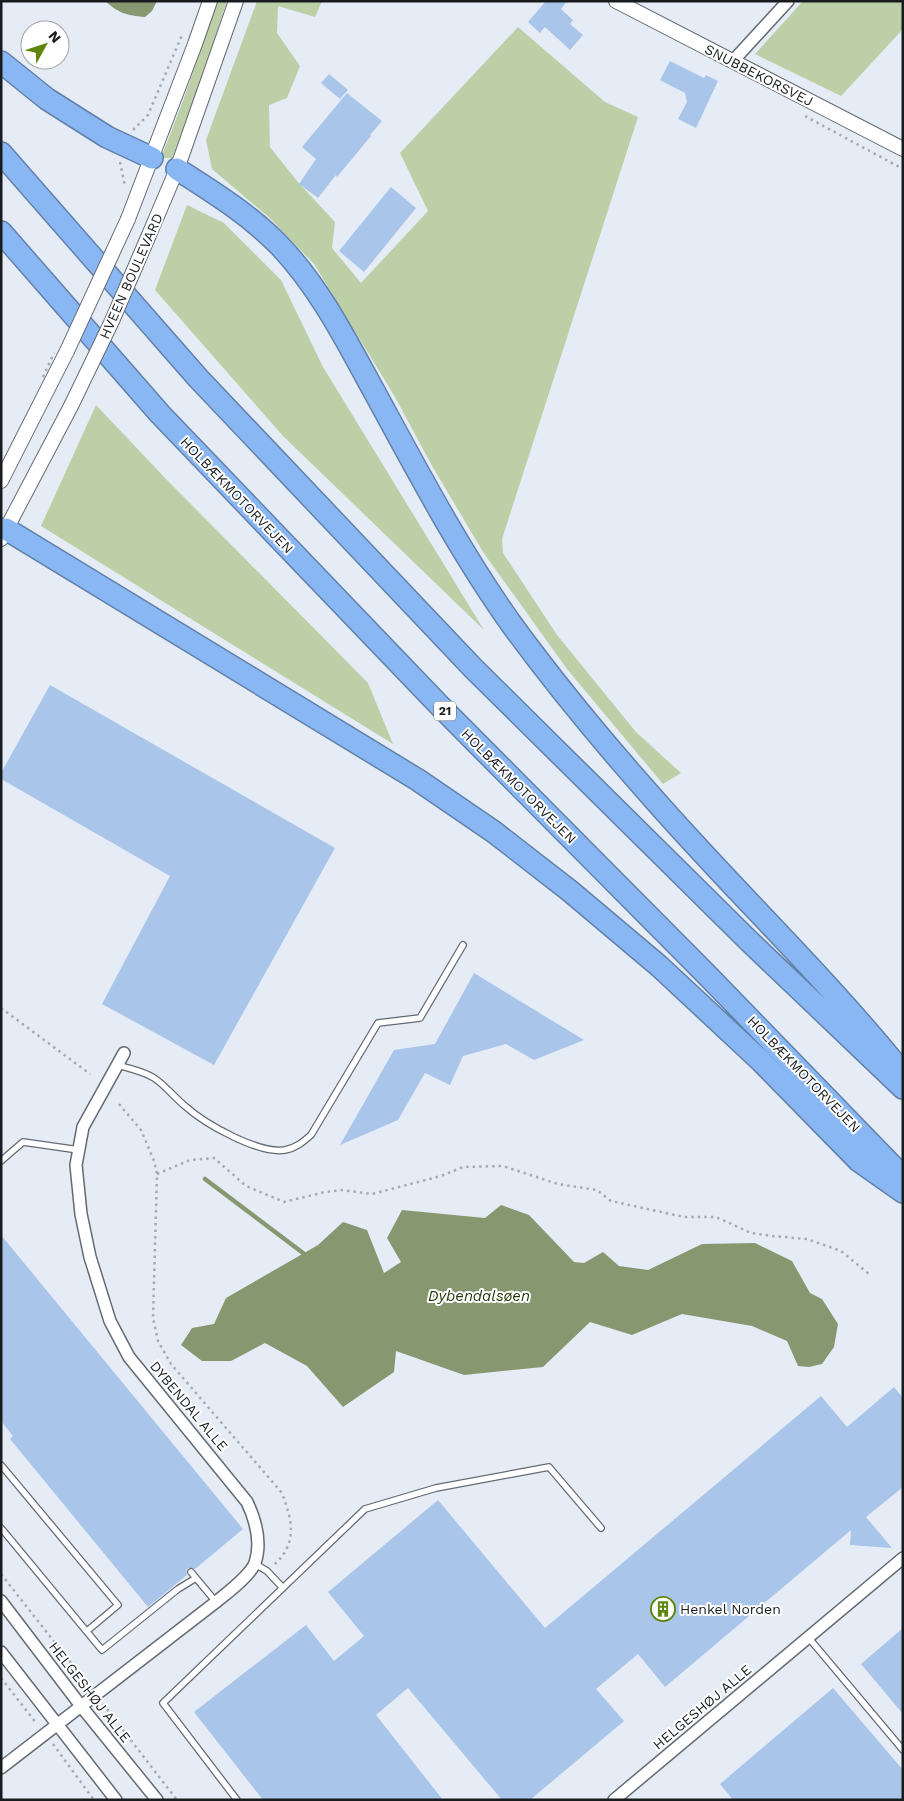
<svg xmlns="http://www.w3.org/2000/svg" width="904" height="1801" viewBox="0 0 904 1801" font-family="'Work Sans',sans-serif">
<rect width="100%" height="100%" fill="#e5ecf6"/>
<path fill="#bdcfa6" d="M217 1H227L197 91 172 158H161L183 101Z
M257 1H322L315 17 278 6 277 33 300 66 287 98 269 105 270 147 297 181 335 222 332 248 361 283 428 211 400 153 518 27 605 102 638 117 502 539 503 553 557 635 636 732 681 773 663 784 567 669 483 552 431 464 395 397 314 264 272 220 212 169 206 140Z
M803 1H903V29L841 96 755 54Z
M187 205 224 223 281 280 323 367 484 630 283 436 155 290Z
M96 405 166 479 368 683 393 744 41 526Z"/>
<path fill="#879871" d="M105 1H157L152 11 145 17C126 15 120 14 105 1Z
M501 1205 529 1215 574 1262 584 1263 603 1252 619 1266 648 1270 702 1244 755 1243 792 1261 810 1293 822 1299 838 1324 834 1347 822 1364 809 1367 798 1366 787 1341 752 1326 682 1314 632 1335 590 1322 543 1367 464 1375 396 1351 394 1372 343 1407 307 1366 265 1343 231 1361H202L181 1345 192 1328 214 1324 226 1298 318 1245 343 1222 367 1230 384 1273 401 1262 387 1238 402 1210 485 1218Z"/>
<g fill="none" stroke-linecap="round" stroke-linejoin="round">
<path stroke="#879871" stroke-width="4.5" d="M205 1179 303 1253"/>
</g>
<path fill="#aac5ea" d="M546 1H567L561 9 573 20 570 24 583 35 570 50 545 27 540 33 528 22Z
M670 61 704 78 706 75 718 81 696 128 678 119 687 102 685 93 660 80Z
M329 74 348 90 340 99 321 83Z
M347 93 382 121 370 135 371 136 337 177 336 175 318 198 299 184 316 159 302 147Z
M391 187 416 208 364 272 339 251Z
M50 685 335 848 214 1065 102 1004 170 876 1 779V773Z
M474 973 584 1040 534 1060 506 1044 463 1056 450 1085 425 1073 398 1120 340 1145 394 1050 435 1044Z
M1 1235 243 1529 195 1569 188 1568 186 1571 187 1575 148 1607 10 1439 13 1436 1 1421Z
M894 1387 903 1398V1487L866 1517 892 1548 850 1545 851 1530 665 1687 638 1654 596 1689 624 1721 530 1800H502L408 1688 376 1715 443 1800H263L194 1712 306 1625 334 1661 364 1636 328 1592 438 1500 545 1628 821 1396 847 1427Z
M903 1628V1714L861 1664Z
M833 1688 903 1770V1800H733L720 1784Z"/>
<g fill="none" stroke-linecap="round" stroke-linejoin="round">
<defs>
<path id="service" d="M118 1065C130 1069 143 1071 154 1078 165 1085 174 1097 185 1106 205 1124 258 1154 285 1150 296 1148 303 1142 311 1135L378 1023 420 1018 463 945
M1 1161 23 1142 79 1150
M1 1465 118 1605 87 1631
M1 1528 102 1650 178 1589 196 1578
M255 1564 267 1571 283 1588
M191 1572 216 1602
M808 1637 903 1750
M237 1800 163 1703 365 1509 436 1488 549 1467 601 1528"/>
<path id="minor" d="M733 61 788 1
M1 1601 81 1706 157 1800
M1 1652 116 1800
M1 1768 216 1602C227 1593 250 1576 255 1563 262 1542 256 1521 247 1502L129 1357 110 1321 90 1257 81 1214 76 1165 83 1127 124 1053
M614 1800 903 1558"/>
<path id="tertiary" d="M616 1 903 149
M128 219 195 44 210 1
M149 235 177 169 236 1
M1 481 67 351
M1 539 71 406"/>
<path id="motorway" d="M1 62 47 99 107 137 152 158
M1 153 198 378 473 668 749 941 903 1088
M177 169C213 192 250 215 280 246 320 288 347 342 375 393 418 472 460 552 512 625 553 681 599 737 645 789 728 885 821 972 901 1071
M1 232 160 414 439 705 708 976 903 1177
M6 529 418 780 494 832 570 891 659 966 761 1061 859 1161 903 1192"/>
</defs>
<use href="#service" stroke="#636a72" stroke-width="8"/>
<use href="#minor" stroke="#636a72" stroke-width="14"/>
<use href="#tertiary" stroke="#636a72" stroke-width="16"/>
<use href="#motorway" stroke="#6281a9" stroke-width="24"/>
<path stroke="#a5abb3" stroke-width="2.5" stroke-dasharray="2.5 4" stroke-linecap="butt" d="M805 116 903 169
M133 130 148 115 182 35
M120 162 125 186
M1 1008 90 1074
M119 1104 141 1130 154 1161 157 1174 153 1318 158 1341 171 1364 282 1493C292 1520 298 1542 275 1564
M157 1174 190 1160 214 1158 246 1186 284 1202 325 1192 342 1190 372 1194 441 1176 463 1167 503 1166 558 1184 597 1190 611 1201 684 1217H716L751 1233 772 1236 807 1239 841 1251 869 1274
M1 1574 89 1686
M1 1678 37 1724
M103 1704 177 1800
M53 1744 94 1800"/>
<use href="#service" stroke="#fff" stroke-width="5.5"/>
<use href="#minor" stroke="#fff" stroke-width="11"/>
<use href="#tertiary" stroke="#fff" stroke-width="14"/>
<use href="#motorway" stroke="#89b7f4" stroke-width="21"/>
<defs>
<path id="tertiary-bridge" d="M67 351 128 219
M71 406 112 321 149 235"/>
</defs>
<use href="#tertiary-bridge" stroke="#636a72" stroke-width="16" stroke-linecap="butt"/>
<path stroke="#a5abb3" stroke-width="2.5" stroke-dasharray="2.5 4" stroke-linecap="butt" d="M43 377 54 353"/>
<use href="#tertiary-bridge" stroke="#fff" stroke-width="14"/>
</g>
<defs>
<symbol id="building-ring" viewBox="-11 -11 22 22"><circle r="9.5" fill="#fff" stroke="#5f860c" stroke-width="1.5"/><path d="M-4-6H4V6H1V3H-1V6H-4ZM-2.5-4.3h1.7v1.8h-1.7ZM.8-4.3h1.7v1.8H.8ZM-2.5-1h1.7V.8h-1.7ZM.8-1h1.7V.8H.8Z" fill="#5f860c"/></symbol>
</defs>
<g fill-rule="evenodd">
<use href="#building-ring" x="649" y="1595" width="28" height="28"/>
</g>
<g text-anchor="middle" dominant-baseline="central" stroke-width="4" stroke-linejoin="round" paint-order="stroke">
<rect fill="#fff" stroke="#5e6062" stroke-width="1" x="434" y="701.5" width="22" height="19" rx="4"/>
<g font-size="12" font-weight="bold" fill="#191c1f">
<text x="445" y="711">21</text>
</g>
<g font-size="14" fill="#191c1f" stroke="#fff">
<text transform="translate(759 75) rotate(27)">SNUBBEKORSVEJ</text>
<text transform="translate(131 276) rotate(-66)">HVEEN BOULEVARD</text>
<text transform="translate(237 495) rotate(46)">HOLBÆKMOTORVEJEN</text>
<text transform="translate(519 786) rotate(45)">HOLBÆKMOTORVEJEN</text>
<text transform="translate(804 1074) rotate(46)">HOLBÆKMOTORVEJEN</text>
<text transform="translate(189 1406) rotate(50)">DYBENDAL ALLE</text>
<text transform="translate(90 1692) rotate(52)">HELGESHØJ ALLE</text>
<text transform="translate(702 1707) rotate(-40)">HELGESHØJ ALLE</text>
</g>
<g font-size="14" fill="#191c1f" stroke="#fff" text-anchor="start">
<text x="680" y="1609">Henkel Norden</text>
</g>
<g font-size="15" font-style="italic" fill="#263708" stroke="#fff">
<text x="479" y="1296">Dybendalsøen</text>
</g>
</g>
<rect width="904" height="1801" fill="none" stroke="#191c1f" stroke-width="5"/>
<g transform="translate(45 45) rotate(50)"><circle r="24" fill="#ffffff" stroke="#a3a4a5"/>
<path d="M0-4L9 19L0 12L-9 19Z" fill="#5f860c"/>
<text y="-8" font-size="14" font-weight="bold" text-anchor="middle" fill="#191c1f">N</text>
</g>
</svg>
